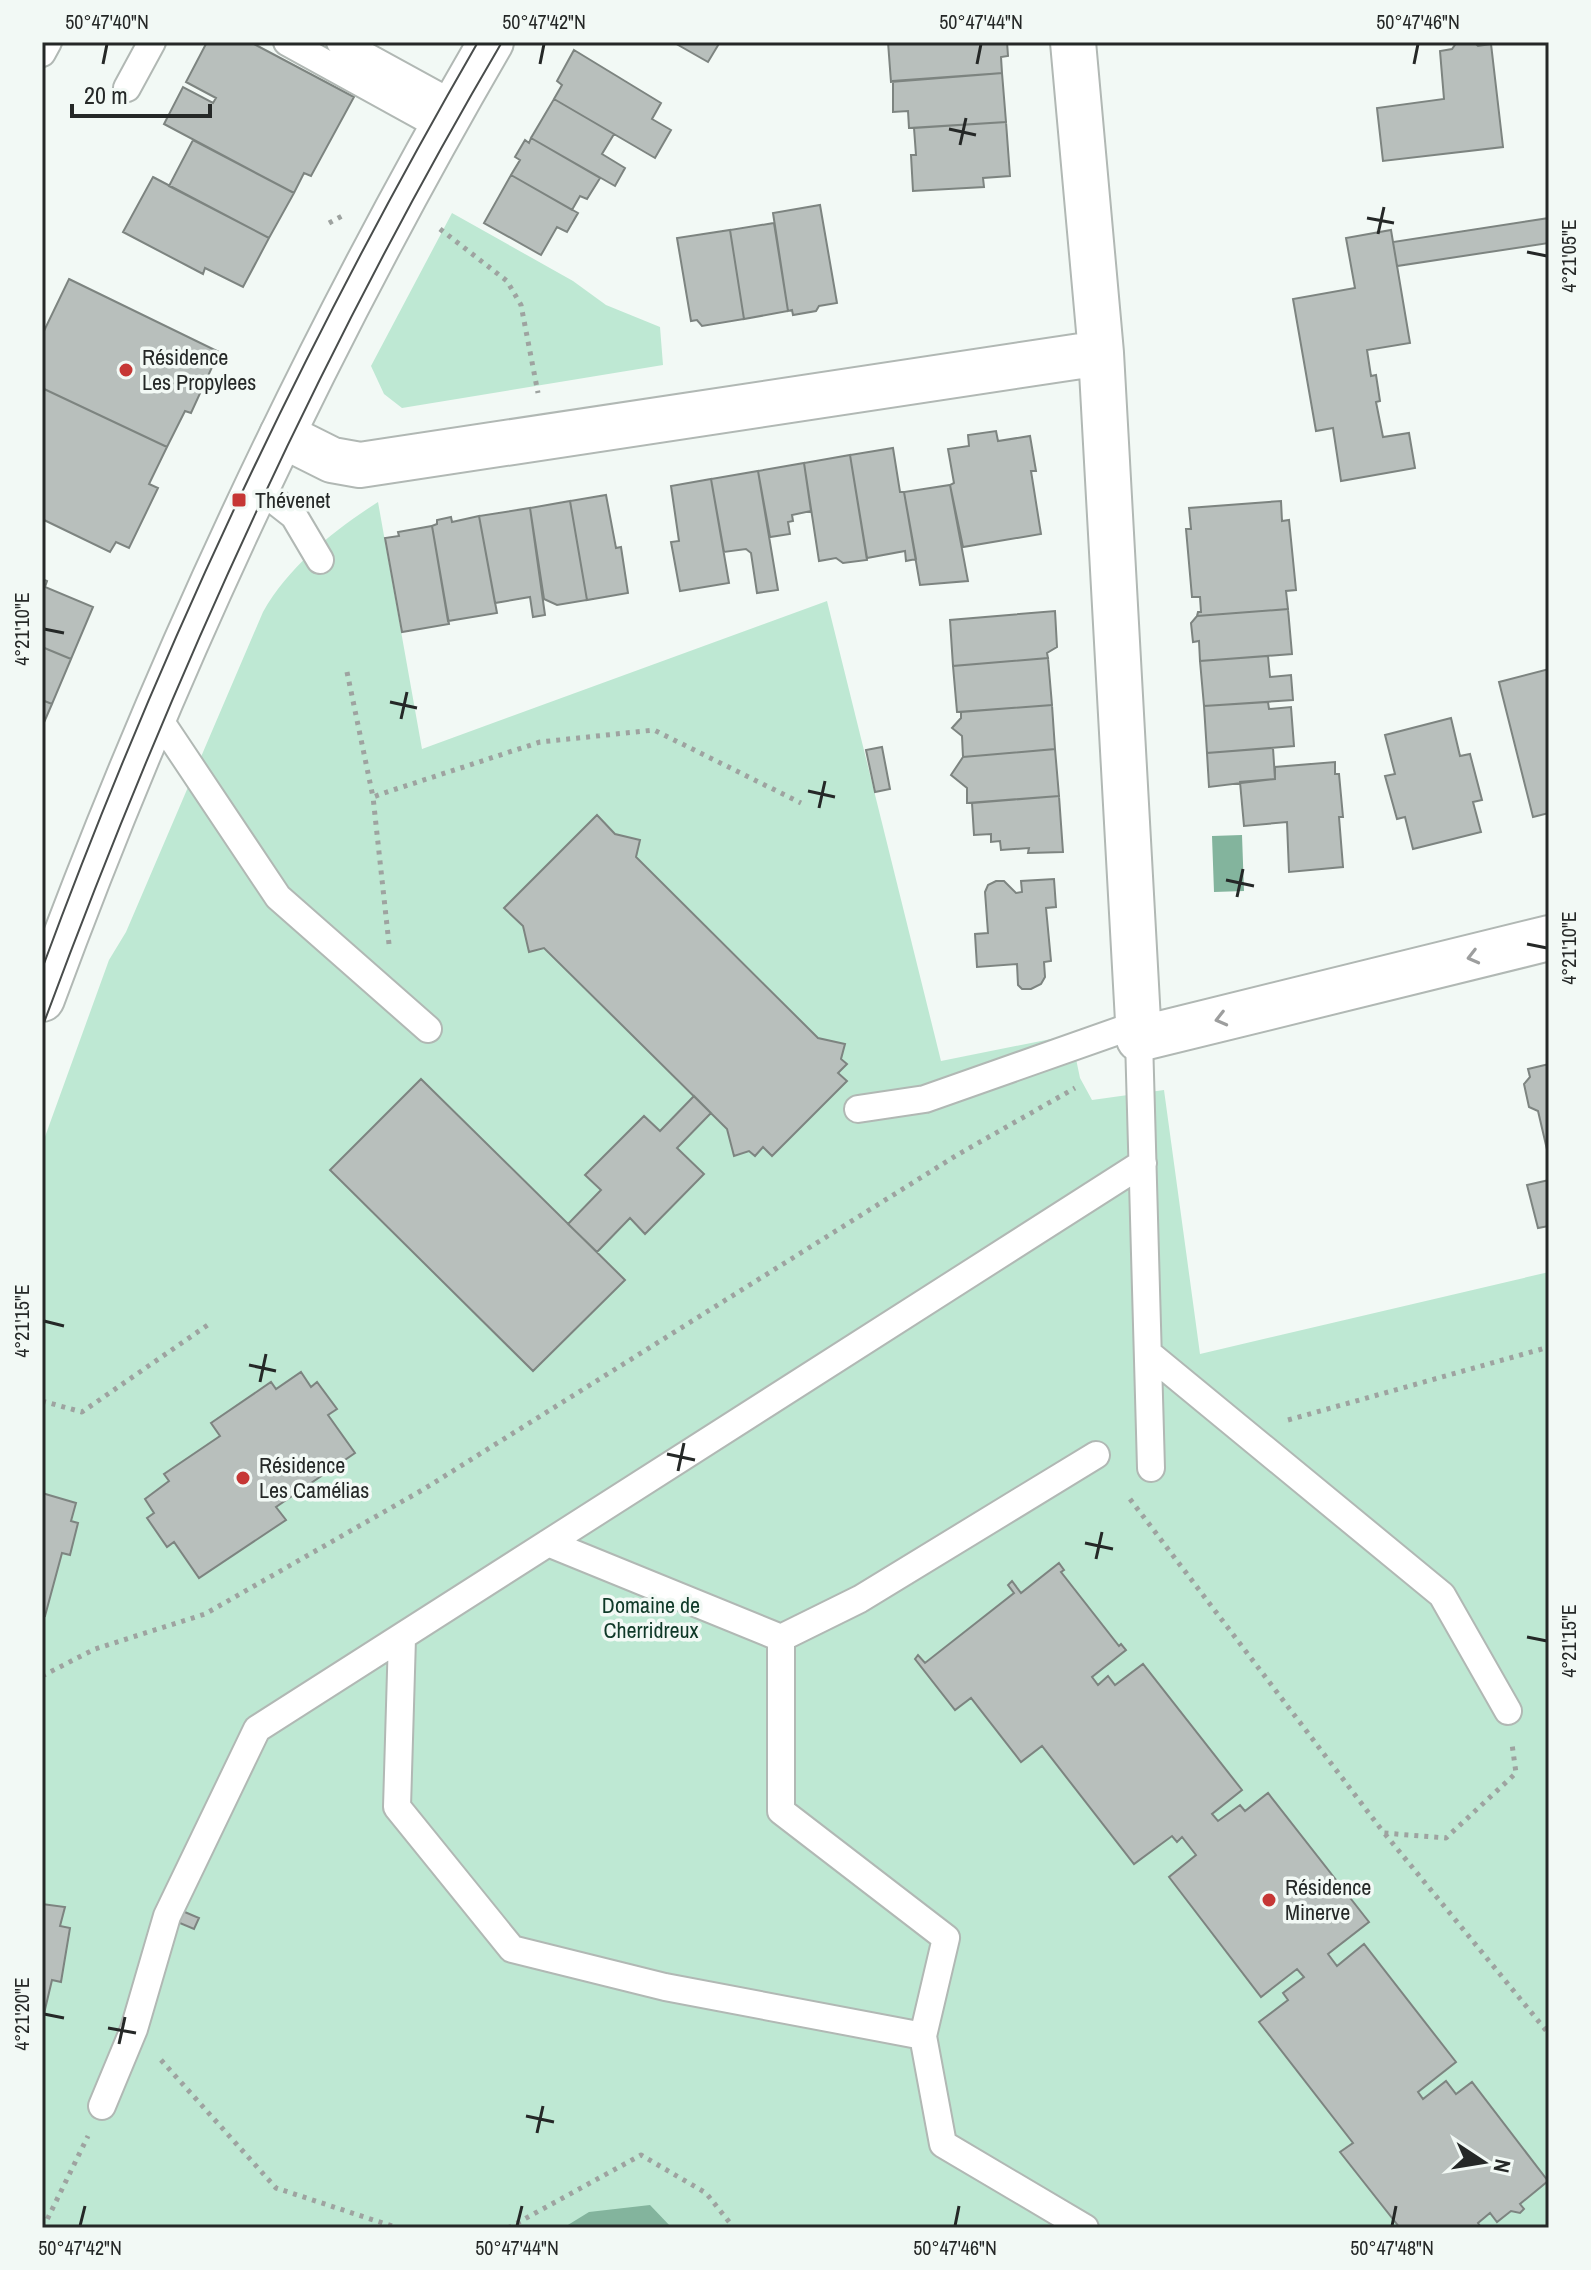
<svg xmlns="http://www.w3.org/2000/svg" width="1591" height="2270" viewBox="0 0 1591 2270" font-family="'Archivo Narrow',sans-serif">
<rect width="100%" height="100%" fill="#f2f9f5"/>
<path fill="#bee8d3" d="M452 213 573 281 606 305 660 327 663 365 402 408 384 394 371 366Z
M378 502 422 749 827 601 941 1061 1071 1035 1080 1078 1092 1100 1164 1090 1200 1354 1549 1272V2228H42V1145L109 960 126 932 263 612C289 566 334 530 378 502Z"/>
<path fill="#83b49d" d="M1242 835 1244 891 1214 892 1212 836Z
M650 2205 672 2228H563L589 2212Z"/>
<path fill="#b8bfbc" stroke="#7d8480" stroke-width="2" d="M207 42H247L254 44 354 97 311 176 304 173 294 193 164 124 183 87 213 103 216 98 186 82Z
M673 42H720L708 62Z
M888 42H1007L1008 56 1001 57 1002 73 891 82Z
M1457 42H1474L1478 46 1491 44 1503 147 1383 161 1377 108 1444 99 1440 51 1452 49Z
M574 50 661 103 652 119 671 130 655 158 554 99 562 85 557 81Z
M1002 73 1006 122 909 128 908 111 893 112V81Z
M554 99 614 134 602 154 625 168 615 186 531 138Z
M1006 122 1010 176 983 178 984 187 913 191 911 155H916L914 128Z
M531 138 600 178 587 199 580 196 572 210 511 175 520 160 515 157 525 140 529 143Z
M193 140 294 193 269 238 169 186Z
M511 175 578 213 567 232 557 227 541 255 484 223Z
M153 177 269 238 243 287 205 268 203 274 123 232Z
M820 205 837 303 819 306 816 311 793 315 792 310 788 311 773 213Z
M1549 218V243L1397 266 1393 242Z
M774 223 788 311 744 319 730 230Z
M730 230 744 319 702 326 697 320 691 321 677 238Z
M1391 230 1410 343 1367 350 1371 376 1376 375 1380 401 1376 402 1383 437 1409 433 1415 468 1341 481 1333 428 1316 431 1293 299 1355 288 1346 238Z
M69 279 219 352 191 413 185 411 167 447 42 388V335Z
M42 388 167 447 149 484 158 488 129 548 116 542 110 552 42 519Z
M996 431 998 441 1030 436 1036 471H1031L1041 534 963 547 950 485 954 483 948 449 969 446 968 435Z
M893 448 900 492H904L916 559 906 561 905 551 867 558 850 455Z
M850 455 867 560 843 563 836 558 819 561 804 463Z
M804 463 811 511 792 515 793 521 788 522 790 534 770 537 758 471Z
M758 471 778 590 757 593 751 553 746 549 724 552 711 479Z
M711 479 729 583 680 591 671 542 679 541 671 486Z
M950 485 968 581 920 585 904 492Z
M606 495 616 548 621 547 628 593 587 600 570 501Z
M570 501 587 600 557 605 544 599 530 508Z
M1281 501 1282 521 1289 520 1296 590 1286 591 1288 609 1197 616 1198 612H1201L1200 597H1192L1186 529H1191L1189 508Z
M530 508 545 615 533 617 530 597 495 603 479 516Z
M479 516 497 613 448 621 432 526 437 524V520L451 517 452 522Z
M432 526 449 624 402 632 385 538 399 536 398 532Z
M42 579 47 581 45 587 93 607 71 659 42 647Z
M1288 609 1292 654 1200 661 1199 641 1193 642 1191 623 1197 616Z
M1055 611 1057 647 1047 653 1048 658 953 666 950 620Z
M42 647 71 659 52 704 42 700Z
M1268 656 1270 677 1291 675 1293 700 1204 706 1200 661Z
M1048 658 1052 705 957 712 953 666Z
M1549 669V813L1533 817 1499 682Z
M42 700 52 704 42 727Z
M1268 702 1269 709 1291 707 1294 746 1207 753 1204 706Z
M1052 705 1055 749 963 757 962 736 952 728 961 718V712Z
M1451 718 1460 756 1470 754 1482 800 1473 802 1481 832 1413 849 1405 817 1397 819 1385 776 1395 774 1385 735Z
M882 747 890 789 875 792 866 750Z
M1273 748 1275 779 1209 787 1207 753Z
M1055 749 1059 796 967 803V788L951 775 963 757Z
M1335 762V774H1339L1343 817H1339L1343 867 1289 872 1287 822 1244 826 1240 782 1275 779V767Z
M1059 796 1063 852 1028 853 1029 848 1001 850 1000 841 991 842V834L974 835 972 803Z
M597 815 615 834 640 840 636 857 818 1038 845 1044 841 1059 847 1064 838 1073 847 1081 772 1156 763 1147 755 1156 749 1151 734 1156 727 1129 544 948 529 952 523 926 504 908Z
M1054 879 1056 907 1046 908 1051 961 1044 962 1045 977 1041 984 1031 989H1022L1018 985 1017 964 977 967 975 934 988 933 985 892 988 885 996 881H1004L1016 893 1022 892 1021 881Z
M1549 1064V1158L1538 1111 1529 1107 1524 1084 1530 1077 1528 1069Z
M421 1079 625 1280 533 1371 330 1170Z
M694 1096 711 1113 677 1148 704 1174 645 1234 630 1218 597 1252 568 1224 601 1190 585 1175 644 1116 660 1131Z
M1549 1180V1226L1538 1228 1527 1185Z
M301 1372 311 1387 317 1382 337 1409 328 1415 355 1453 276 1507 286 1520 199 1578 174 1542 167 1547 147 1518 154 1513 145 1499 169 1481 164 1474 220 1436 211 1423 271 1382 276 1389Z
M42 1493 76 1503 71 1521 78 1523 70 1555 62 1553 45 1616 42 1615Z
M1059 1563 1064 1570 1061 1572 1119 1646 1121 1644 1126 1650 1092 1677 1098 1685 1108 1676 1115 1685 1143 1664 1242 1790 1212 1814 1218 1821 1240 1805 1245 1811 1268 1793 1369 1922 1328 1954 1337 1966 1364 1944 1456 2062 1418 2092 1423 2099 1446 2081 1456 2094 1472 2082 1548 2181 1520 2204 1524 2209 1520 2213 1511 2211 1497 2222 1490 2213 1478 2223 1480 2226 1477 2228H1400L1340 2152 1353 2143 1259 2022 1288 2000 1283 1993 1304 1977 1297 1969 1261 1997 1169 1877 1196 1855 1182 1837 1177 1842 1172 1836 1134 1864 1042 1746 1021 1762 971 1698 955 1710 915 1659 918 1655 925 1663 1014 1593 1008 1585 1012 1581 1021 1593Z
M42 1904 65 1907 60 1926 70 1928 61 1982 52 1980 42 2022Z
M180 1910 199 1918 194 1929 175 1921Z"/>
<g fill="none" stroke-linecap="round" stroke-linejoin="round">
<defs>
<path id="service" d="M287 42 443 128
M340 42 455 105
M42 53 48 42
M127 88 152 42
M257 487 294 516 320 560
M155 713 278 897 428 1029
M1139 1039 1151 1468
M858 1109 925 1099 1138 1024
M1148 1353 1442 1595 1508 1711
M548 1543 781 1638 860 1599 1096 1455
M402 1638 397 1807 512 1949 665 1987 923 2036
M781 1638V1811L946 1938 923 2036 943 2144 1085 2228
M102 2106 134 2029 167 1916 257 1729 1143 1163"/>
<path id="minor" d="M1073 42 1101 353 1139 1039 1549 938
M282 435 332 460 360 465 1101 353"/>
<path id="tertiary" d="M42 999C164 668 314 347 491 42"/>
</defs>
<use href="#service" stroke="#b1b8b4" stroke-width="30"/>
<use href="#minor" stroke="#b1b8b4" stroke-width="48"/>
<use href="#tertiary" stroke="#b1b8b4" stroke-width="48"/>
<path stroke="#9ea3a0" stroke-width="5" stroke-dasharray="4 6" stroke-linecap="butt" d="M329 223 342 216
M440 229 507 281 521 305 538 393
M347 672 373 797
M389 944 373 797 387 792 540 742 654 730 801 803
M42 1401 82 1412 212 1322
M1288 1420 1549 1347
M1130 1499 1384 1833 1446 1838 1516 1773 1512 1744
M42 1676 95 1649 205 1614 424 1489 957 1155 1075 1088
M1385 1834 1549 2034
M161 2060 276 2188 398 2228
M43 2228 88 2136
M508 2228 641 2155 706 2193 734 2228"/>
<use href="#service" stroke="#fff" stroke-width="26"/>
<use href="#minor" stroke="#fff" stroke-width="44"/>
<use href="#tertiary" stroke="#fff" stroke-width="44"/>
<path stroke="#494d4c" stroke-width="2" d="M42 969C160 649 307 338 478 42
M42 1028C168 687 318 355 502 42"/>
</g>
<defs><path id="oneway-chevron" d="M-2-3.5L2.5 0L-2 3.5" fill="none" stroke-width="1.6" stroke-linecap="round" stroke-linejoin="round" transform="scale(2)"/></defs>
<g stroke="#9d9e9e">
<use href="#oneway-chevron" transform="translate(1473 957) rotate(166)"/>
<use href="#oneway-chevron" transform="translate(1221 1019) rotate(166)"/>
</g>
<path fill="none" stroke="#252827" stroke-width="3" d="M103 64 107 44M540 64 544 44M977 64 981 44M1414 64 1418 44M949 129 976 135M960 145 966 118M1367 218 1394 223M1378 234 1384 207M1527 252 1547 256M44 629 64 633M390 702 417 708M401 719 407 692M808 791 835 797M819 808 825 781M1226 880 1254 886M1237 897 1243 869M1527 944 1547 948M44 1321 64 1326M249 1365 276 1371M260 1382 266 1354M667 1454 695 1460M678 1471 684 1443M1085 1543 1113 1549M1096 1559 1102 1532M1527 1637 1547 1641M44 2014 64 2018M108 2028 136 2033M119 2044 125 2017M526 2116 554 2122M537 2133 543 2106M80 2226 85 2206M517 2226 522 2206M955 2226 959 2206M1392 2226 1396 2206"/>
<g fill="#c63735" stroke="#f2f9f5" stroke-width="3">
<circle cx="126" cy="370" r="8"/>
<rect x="231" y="492" width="16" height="16" rx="4"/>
<circle cx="243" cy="1478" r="8"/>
<circle cx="1269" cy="1900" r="8"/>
</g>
<g text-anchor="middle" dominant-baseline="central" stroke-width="7" stroke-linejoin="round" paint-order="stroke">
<g font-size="22" fill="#252827" stroke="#f2f9f5" text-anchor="start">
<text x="142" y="357">Résidence<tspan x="142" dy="25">Les Propylees</tspan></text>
<text x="255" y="500">Thévenet</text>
<text x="259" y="1465">Résidence<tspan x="259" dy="25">Les Camélias</tspan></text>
<text x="1285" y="1887">Résidence<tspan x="1285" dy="25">Minerve</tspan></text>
</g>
<g font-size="22" fill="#0f3928" stroke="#f2f9f5">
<text x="651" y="1605">Domaine de<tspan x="651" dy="25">Cherridreux</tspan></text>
</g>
</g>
<rect width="1591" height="2270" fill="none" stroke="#f2f9f5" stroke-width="88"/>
<g transform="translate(1483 2162) rotate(102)" stroke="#f2f9f5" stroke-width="6" paint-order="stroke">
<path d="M0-6L14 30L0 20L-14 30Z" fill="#252827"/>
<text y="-12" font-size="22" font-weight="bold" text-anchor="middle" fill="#252827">N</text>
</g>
<path d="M72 104v12h138v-12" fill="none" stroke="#252827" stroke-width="4"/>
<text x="84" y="104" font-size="24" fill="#252827" stroke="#f2f9f5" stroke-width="6" paint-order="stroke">20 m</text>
<rect x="44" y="44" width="1503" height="2182" fill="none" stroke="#252827" stroke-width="3"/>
<g font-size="20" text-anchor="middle" fill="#252827">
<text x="107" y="29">50°47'40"N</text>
<text x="544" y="29">50°47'42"N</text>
<text x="981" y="29">50°47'44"N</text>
<text x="1418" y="29">50°47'46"N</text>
<text transform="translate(1569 256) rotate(-90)" y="7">4°21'05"E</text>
<text transform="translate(22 629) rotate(-90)" y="7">4°21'10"E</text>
<text transform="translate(1569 948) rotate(-90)" y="7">4°21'10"E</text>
<text transform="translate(22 1321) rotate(-90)" y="7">4°21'15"E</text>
<text transform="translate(1569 1641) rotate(-90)" y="7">4°21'15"E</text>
<text transform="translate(22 2014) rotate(-90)" y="7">4°21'20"E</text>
<text x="80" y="2255">50°47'42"N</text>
<text x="517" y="2255">50°47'44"N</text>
<text x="955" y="2255">50°47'46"N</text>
<text x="1392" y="2255">50°47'48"N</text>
</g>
</svg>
